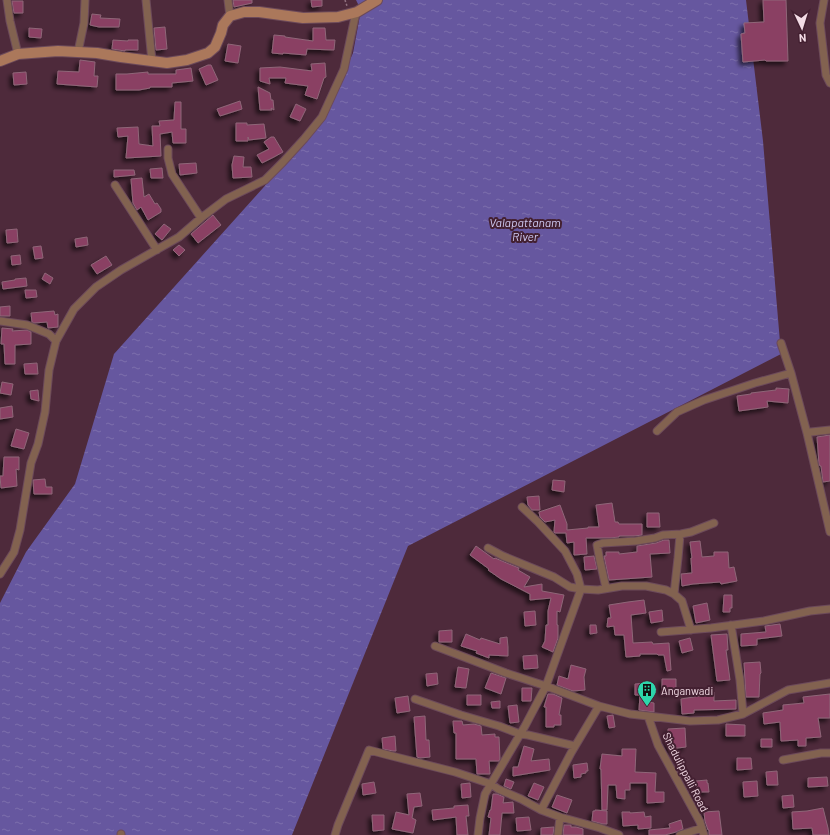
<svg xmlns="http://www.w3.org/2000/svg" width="830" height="835" viewBox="0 0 830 835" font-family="Barlow,sans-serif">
<defs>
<pattern id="water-ripples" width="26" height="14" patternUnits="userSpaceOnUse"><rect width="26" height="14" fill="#66579f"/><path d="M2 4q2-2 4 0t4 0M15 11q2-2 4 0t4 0" fill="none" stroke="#7c6fac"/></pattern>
<filter id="shadow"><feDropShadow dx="-3.5" dy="3.5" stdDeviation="2" flood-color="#0009"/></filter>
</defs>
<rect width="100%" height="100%" fill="#4e2a3b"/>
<path fill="url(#water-ripples)" d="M356 0H746L763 141 781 354 408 546 292 835H0V603L26 552 75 484 114 354 323 121 353 53 361 10Z"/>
<path fill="#8a3f64" stroke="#8f6678" filter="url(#shadow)" d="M233 0H252V3L234 7Z
M311 0H322V6L312 7Z
M763 0H786L788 61H766L765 60 743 62 741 34 745 33 744 23 764 22Z
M12 1H23V13H14Z
M92 14 101 15 100 18 120 19 119 27H99L90 25Z
M165 27 167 49 156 50 154 28Z
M29 28 42 29 41 38 29 37Z
M313 28H325L326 40H335L334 50 307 49 306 55 283 53V54L272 53 274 35 285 36V37L313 41Z
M113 40 128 41V40H138V50H125V51L112 49Z
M228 44 241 46 238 63 225 61Z
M80 60 95 62 94 76H98L97 87 57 84 58 71 79 72Z
M325 63 326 77 324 78 317 99 305 95 308 86 285 83 286 78H269L270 84 260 81V68L280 67 312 71 311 64Z
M208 65H211L218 80 206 85 199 69Z
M191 68 193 81 172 83V87H150V88L139 90H116V74H127L148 72V74H176V70Z
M26 72 27 84 14 85 13 73Z
M258 87 270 93 271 100H273L274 110 271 108 272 110H260Z
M240 101 242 109 220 116 217 109Z
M175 102H181V129H186V143H173L172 132 160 134 161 156 126 158 128 136 118 137 117 128 138 127 139 144 153 146 152 126H160L159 121 174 120Z
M296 104 306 109 300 121 290 117Z
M236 123H247V125L264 124 266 138 249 140 248 137V141H236Z
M271 137H274L283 152 274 157 262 163 257 155 269 149 264 142Z
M234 156 244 157 243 167H251L252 177 233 178 232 165Z
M196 163 197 173 180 175 179 164Z
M162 168 163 178H151L150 169Z
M114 170H134L135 175 114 177Z
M142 178 144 197 149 194 155 204 157 203 161 209V212L148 220 141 207 137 210 133 203 131 179Z
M213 215 221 225 198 243 191 234Z
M164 224 171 229 162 240 155 234Z
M17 229 18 242 7 243 6 230Z
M87 237 88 245 76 247 75 239Z
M179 245 185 250 179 256 173 250Z
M41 246 43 258 35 259 33 247Z
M20 255 21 264 12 265 11 256Z
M106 256 112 265 97 274 91 265Z
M45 273 53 278 50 284 42 279Z
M26 278 27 286 3 289 2 282 15 280V279Z
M25 290H36L37 297 26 298Z
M10 306V316H0V307Z
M54 311 55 315 58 314V327L48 328 47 322 34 323 32 322 31 313Z
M2 328 13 329 12 331 27 330 31 332V344L15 345V364H5L4 344H1Z
M37 363 38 374H25L24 364Z
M2 382 13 384 11 395 0 393Z
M776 388 789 389 788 403 767 401 768 407 739 411 737 396 751 394V393L776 390Z
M38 390 39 401 31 399 30 391Z
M12 406 13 417 0 419V408Z
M16 429 29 433 24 449 11 446Z
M830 435V481L823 482 821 466H820L819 464 817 437Z
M4 457H19V470L16 469 17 486 1 488 0 476H3Z
M45 479 46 487H52V494H34L33 480Z
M553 480 565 481 564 492 552 490Z
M539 496 540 510H532L528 505 527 497Z
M612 503 615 522H618L619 524H642V535L634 536H619V537L610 538H586L587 554 574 555V542L567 543 566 533H555L554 532 555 520 545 522 540 517 539 512 560 505 567 524V530L588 528V527H599L596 505Z
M647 513H659L660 527H647Z
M664 540H669L670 553 650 554 652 577 609 580 604 556H606V552H619V554L637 552V546L656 543Z
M700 541 702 557 714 556V552H728L729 568 734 567 737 581 721 584 720 582 693 584 682 586 681 574 692 573 691 558H692L690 542Z
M476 546 494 559 495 558 509 564 519 568 518 570 530 577 524 587 542 584V591L564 595 560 612 557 611V625H558V638L553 652 542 647 545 641 546 625H548V611L551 598 530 600V594L501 579 488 570 489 569 470 555Z
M594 556 597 569 585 570 584 557Z
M724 595H732V608H730V612H723Z
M644 600 646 613 631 615 633 643 652 642 653 644 669 643 671 670 667 671 664 655H658L657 654H640V656L626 657 624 635H615L614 626 607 627 608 618H611L609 605 628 602Z
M707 603 710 620 696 623 693 606Z
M662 610 663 621 651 623 649 612Z
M535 611 536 625 525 626 524 612Z
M780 624 782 636 757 639V645L741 646V634L766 632 765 626Z
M590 625H596L597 633 590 634Z
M452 630V642H439V631Z
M466 634 480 640 481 638 500 644V638L507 637 508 647V656L489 655V658L476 653 477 651 461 646Z
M727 634 728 650H726L730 680 717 681 711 635Z
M690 638 693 650 682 653 679 641Z
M537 655 538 668 524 669 523 656Z
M760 662 761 673 760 674 759 697H746L744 663Z
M571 665 586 669 584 677 585 690 573 691 557 685 559 676 568 679Z
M458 667 469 669 466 688 455 687Z
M437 673 438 684 427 686 426 674Z
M491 673 506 678 501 694 485 688Z
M662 679H676V692H662Z
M647 683 648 702 654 703V712L639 710 640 695H635V684Z
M522 688H532L531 701H522Z
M714 692V701L736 700V709L694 710V713L682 714 681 699 700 696V693Z
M548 694H553L562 698 559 715H561V725H554V727H546V707H544Z
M830 694V718H818L821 737 806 738V746H798V740L781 741 780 722 764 724 763 713 783 710V705L804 703 803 697Z
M467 695H481V705H467Z
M408 696 410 711 397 713 395 698Z
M500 701V708H492L491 702Z
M517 705 519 722 510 723 508 706Z
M613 715 615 727 609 728 607 716Z
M425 716 426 740H429L430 757 420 758 417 757 414 717Z
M453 721H462L463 725 474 724 481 726 482 735 495 734V737H499L500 759 499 761H489L490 774H477L476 759H456V733H454Z
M726 724 745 725V736H726Z
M685 728 686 747 669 749 668 729Z
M395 736 396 751H393L383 749 382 738Z
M761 739H772V747H761Z
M524 746 534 749 531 761 549 759 550 770 513 776V767H518Z
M622 749H636L635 772 656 773 655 792H664V802L647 803V783H630V790H625V799L617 798 616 785H608L607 810H602L601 769H600L602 754 622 756Z
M737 758H751L752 769 737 770Z
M587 763 588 771H586V773L581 774V777L574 778 573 765Z
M777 771 778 785H767L766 772Z
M827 777 828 786 808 787V778Z
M506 779 514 782 511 789 504 786Z
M707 780V783H708L709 792H697L696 781Z
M757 781 758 796 744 797 743 782Z
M374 782 376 793 363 795 362 784Z
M470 783 471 797 462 798 461 784Z
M534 783 544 787 538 800 528 796Z
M420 793 422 806 414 807 412 818 416 820 413 833 392 829 396 812 409 815 407 794Z
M493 794H497L504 797 503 803 513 802 514 813H502L500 835H489L491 818 488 817 490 810H491Z
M557 795 572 800 567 813 552 807Z
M793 795 794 807 783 808 782 796Z
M468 805 469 816H466L468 835H457L456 817 433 820 432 810 454 808V806Z
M823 808 828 828 829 835H813L812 828 793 829 792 812 807 811Z
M595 810 607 811V824H603L592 821 593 811H595Z
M719 811 722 835H709V830H708L705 821 704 812Z
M622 812H630V813L644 812 645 817 651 816V828L638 829V825L623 826Z
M372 815H384V830L373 831Z
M529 817 531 830 517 831 516 818Z
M681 820 683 829 676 832 665 835H649V830L670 828 669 824Z
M564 825H571V827H576L583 829V835H563Z
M554 827 553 835H541V828Z"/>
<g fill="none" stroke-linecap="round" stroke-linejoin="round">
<defs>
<path id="street" d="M7 0 10 21 18 54
M146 0 152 61
M228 0 230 16
M824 0 820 23 826 75 830 83
M78 52 84 23 85 0
M168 149V158L172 174 201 218
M115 185 157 250
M0 321 27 325 49 334 56 341
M781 343 791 373
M657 431 677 412 704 400 755 383 791 373 807 433 811 432 830 430
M807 433 830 532
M488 548 503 556 554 577 570 587 581 589 577 574 565 551 538 522 522 507
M0 574 14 552 20 530 31 463 38 444 45 412 49 370 56 341 74 309 96 287 121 270 179 237 201 218 226 199 265 180 283 162 304 139 322 117 344 69 355 17 357 12
M606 588 600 561 597 545 603 543 636 541 655 538 663 535 681 534 691 532 714 523
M674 594 678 558 680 535
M731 625 740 680 743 714
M661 632 711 628 764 621 810 611 830 609
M435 646 506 673 546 686 525 726 485 794 480 818 478 835
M415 699 461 715 499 726 520 734 528 735 575 746
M648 716 630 714 599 706 546 686 581 589 598 590 622 586H646L666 590 674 594 682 601 691 630
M783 760 821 753H830
M541 810 560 817 600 828 619 835
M121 835V834
M335 835 338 825 369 750 388 755 455 772 491 784 498 789 521 799 541 810 571 753 599 706
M558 835 560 817
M680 835 702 828
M704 835 700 822 658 745 648 716 690 721 718 720 743 714 788 690 830 683"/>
<path id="secondary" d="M0 61 18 54 58 51 97 53 121 57 167 63 187 60 208 53 215 47 221 33 223 25 230 16 244 12H259L303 18 338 17 357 12 377 0"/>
</defs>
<use href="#street" stroke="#6c4a5a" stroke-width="9"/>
<use href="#secondary" stroke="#6c4a5a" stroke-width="12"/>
<path stroke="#927381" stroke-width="1.5" stroke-dasharray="2 2" stroke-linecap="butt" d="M345 0 347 6"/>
<use href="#street" stroke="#826250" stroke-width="7"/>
<use href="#secondary" stroke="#ab785b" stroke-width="10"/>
</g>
<defs>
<symbol id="building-pin" viewBox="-11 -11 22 30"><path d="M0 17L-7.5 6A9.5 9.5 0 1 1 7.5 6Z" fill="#2dd5ab" stroke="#432031"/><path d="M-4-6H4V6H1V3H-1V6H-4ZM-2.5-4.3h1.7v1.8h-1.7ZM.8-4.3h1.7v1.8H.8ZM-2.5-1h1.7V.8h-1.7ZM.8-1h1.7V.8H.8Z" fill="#111"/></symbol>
</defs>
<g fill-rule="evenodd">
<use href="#building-pin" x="636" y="679" width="22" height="30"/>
</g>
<g text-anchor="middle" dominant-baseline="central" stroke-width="4" stroke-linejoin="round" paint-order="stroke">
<g font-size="11" fill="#f3dbe5" stroke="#432031" text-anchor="start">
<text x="661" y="690">Anganwadi</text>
</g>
<g font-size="11" fill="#f3dbe5" stroke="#432031">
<text transform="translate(686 772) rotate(63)">Shadulippalli Road</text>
</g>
<g font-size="12" font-style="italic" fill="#cfcaf2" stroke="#432031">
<text x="525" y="222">Valapattanam<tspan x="525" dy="14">River</tspan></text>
</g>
</g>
<g transform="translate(802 28) rotate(176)" stroke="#432031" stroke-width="3" paint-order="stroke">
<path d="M0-3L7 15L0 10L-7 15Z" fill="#f3dbe5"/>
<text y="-6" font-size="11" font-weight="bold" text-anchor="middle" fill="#f3dbe5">N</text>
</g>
</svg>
